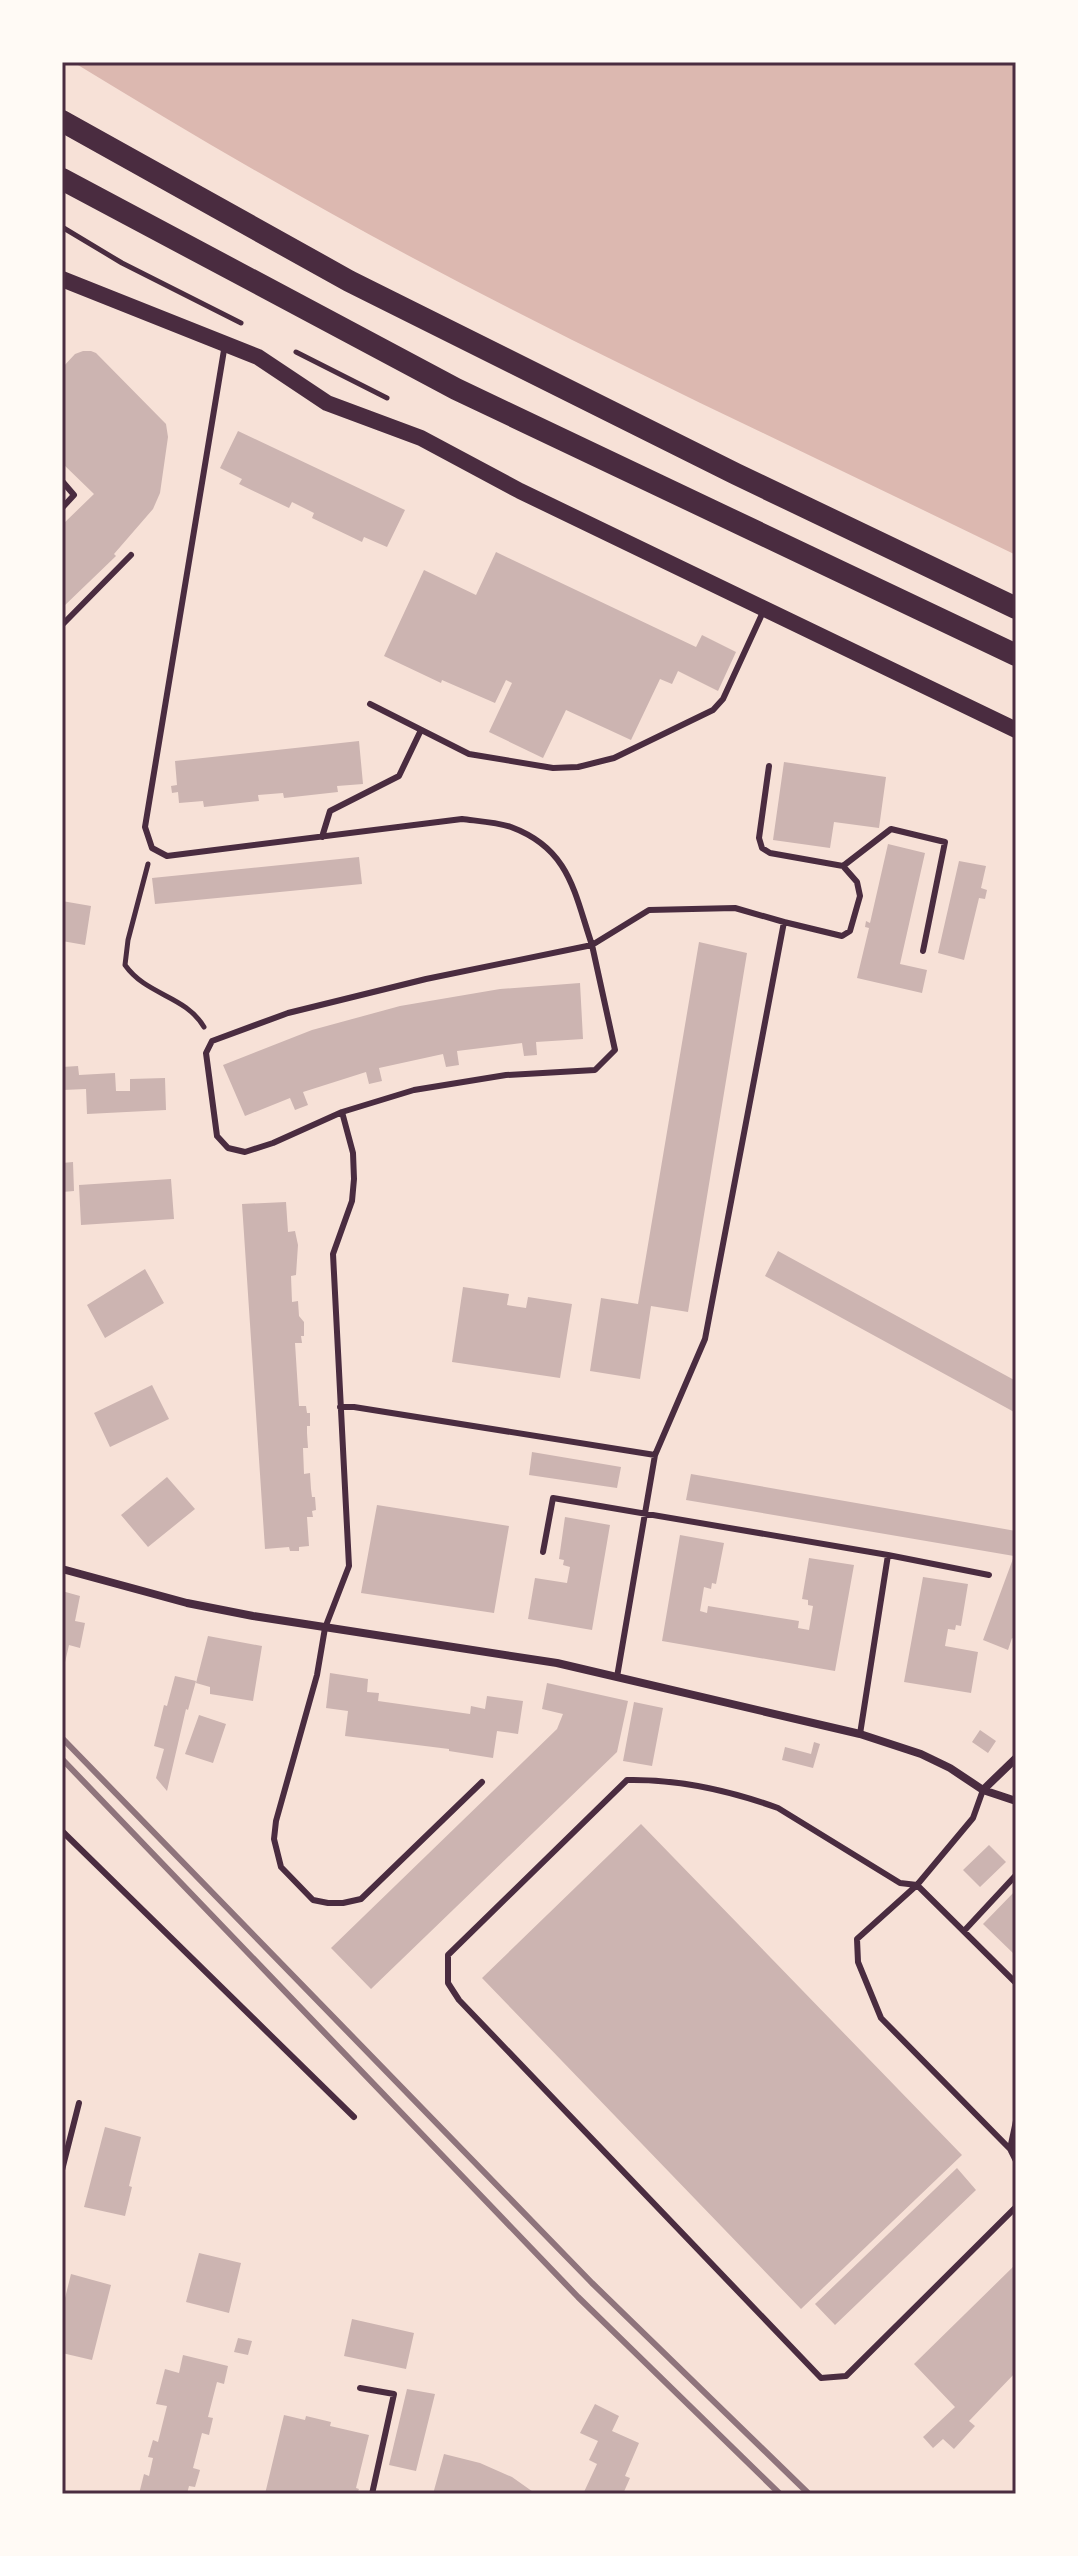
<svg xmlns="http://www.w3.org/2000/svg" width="1078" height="2556" viewBox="0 0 1078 2556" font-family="Signika,sans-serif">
<rect width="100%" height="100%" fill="#f7e1d7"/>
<path fill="#dcb8b0" d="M73 62H1016V555C815 457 611 363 413 258 298 197 184 130 73 62Z"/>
<path fill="#ccb4b1" d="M83 351H91L96 353 166 424 168 437 160 493 153 509 114 554 116 556 62 608V525L94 494 62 463V368L75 354Z
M238 431 405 510 387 547 364 537 362 542 312 518 314 513 292 502 289 508 239 484 242 479 220 468Z
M496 552 696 647 702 635 736 652 718 691 678 671 672 684 660 679 631 740 566 710 543 758 489 732 512 683 506 680 495 703 442 680 441 683 384 656 424 570 476 595Z
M359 741 363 784 337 786 338 792 284 798 283 793 258 795 259 801 204 807 203 801 179 803 178 792 172 793 171 786 177 785 175 761Z
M784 762 886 777 879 828 834 822 830 848 773 840Z
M888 844 925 853 900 964 927 970 922 993 857 978 869 928 865 927 866 921 870 923Z
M359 857 362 884 155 904 152 878Z
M959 861 986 866 981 888 987 890 985 899 979 898 964 960 938 953Z
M62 901 91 906 85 945 62 941Z
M699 942 747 953 688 1312 651 1306 640 1379 590 1371 601 1298 638 1304Z
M580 983 583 1039 536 1042 537 1055 524 1056 522 1043 457 1051 459 1065 446 1067 443 1054 379 1068 382 1081 369 1084 366 1072 303 1092 308 1105 295 1110 290 1098 245 1116 223 1065 312 1030 400 1006 500 989Z
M78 1066 79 1075 115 1073 116 1091H130V1079L165 1078 166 1110 87 1114 86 1089 63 1090 62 1067Z
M73 1162 74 1191 62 1192V1163Z
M171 1179 174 1219 81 1225 79 1185Z
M286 1202 288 1232 295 1231 298 1245 296 1275 291 1276 292 1302 298 1301 299 1316 304 1322V1336H301L302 1343H295L299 1406H306L307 1413H310V1426H307V1433L308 1448H303L304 1474 310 1473 311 1489 312 1497H315L316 1510 312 1511 313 1517H307L309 1546 299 1547V1551H290L289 1547 265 1549 242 1204Z
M778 1251 1016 1381V1413L765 1276Z
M145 1269 164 1303 105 1338 87 1305Z
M463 1287 509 1294 507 1305 526 1308 528 1297 572 1304 560 1378 452 1362Z
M152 1385 169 1419 110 1447 94 1413Z
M532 1452 621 1467 617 1488 529 1475Z
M691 1474 1016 1531V1640L1012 1638 1008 1650 983 1640 1014 1556 686 1500Z
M167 1477 195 1509 148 1547 121 1515Z
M377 1505 509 1526 494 1613 361 1593Z
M565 1517 610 1525 592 1630 528 1619 535 1578 567 1583 570 1567 563 1565 564 1560 559 1559Z
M680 1535 724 1543 716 1584 712 1583 711 1589 704 1587 700 1611 707 1613 708 1606 799 1621 798 1628 809 1630 813 1606 808 1605V1600L802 1599 809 1558 854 1565 835 1671 662 1641Z
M923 1577 968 1584 961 1626 956 1625 955 1630 948 1629 945 1646 978 1652 971 1693 904 1682Z
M62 1591 80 1596 75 1621 85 1623 80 1648 69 1645 63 1671Z
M208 1636 262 1646 253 1701 210 1694V1687L196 1683Z
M330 1673 368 1679 367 1692 379 1693 378 1701 470 1714 471 1706 485 1709 487 1696 523 1701 518 1734 497 1731 493 1758 449 1751V1749L345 1736 348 1711 326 1708Z
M175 1676 196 1681 188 1710 186 1709 167 1791 156 1778 164 1749 154 1746 164 1705 167 1706Z
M547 1683 628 1701 617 1752 371 1989 331 1948 557 1729 563 1714 542 1709Z
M634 1702 663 1708 652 1766 623 1761Z
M199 1715 226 1724 213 1763 185 1754Z
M980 1730 996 1741 988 1753 972 1742Z
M814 1742 820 1744 813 1768 782 1760 785 1747 811 1754Z
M641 1824 962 2155 801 2309 482 1978Z
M989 1845 1006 1862 980 1887 963 1870Z
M1016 1890V1956L983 1924Z
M105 2127 141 2137 129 2186 132 2187 125 2216 84 2207Z
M957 2168 976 2190 835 2325 815 2304Z
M199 2253 241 2263 229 2313 186 2302Z
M1016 2264V2372L969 2421 975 2426 954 2449 943 2439 933 2448 923 2437 955 2407 914 2364Z
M71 2274 111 2285 92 2360 62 2353V2310Z
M352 2319 414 2333 406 2369 344 2356Z
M238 2338 252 2341 248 2355 234 2352Z
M183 2355 228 2366 224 2384 217 2382 208 2417 213 2418 209 2435 202 2433 193 2468 200 2470 195 2487 189 2486 187 2494H139L144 2474 149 2476 153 2458 148 2457 153 2440 158 2442 167 2406 156 2404 165 2369 179 2373Z
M407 2389 435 2394 416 2471 389 2465Z
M595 2404 619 2416 612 2431 639 2443 625 2476 630 2478 623 2494 584 2492 597 2464 589 2460 598 2441 580 2433Z
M284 2415 305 2420 306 2416 331 2422 330 2426 369 2435 356 2488 359 2489 357 2494H265Z
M444 2454 480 2463 512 2477 536 2494H433Z"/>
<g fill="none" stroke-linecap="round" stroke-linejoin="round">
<path stroke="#4a2c40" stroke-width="5" d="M62 227 122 263 241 323
M296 352 387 398
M148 864 128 940 125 965C147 996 185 995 204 1027"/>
<path stroke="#4a2c40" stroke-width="6" d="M225 344 145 827 152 848 167 856 462 819C477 821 496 822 511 827 570 849 574 892 592 945L426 979 288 1013 212 1041 206 1053 217 1136 228 1148 245 1152 273 1143 342 1112
M62 481 74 495 62 508
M62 625 131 555
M370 704 469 754 553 768 578 767 614 758 713 710 723 699 763 612
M769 766 759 838 762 848 770 853 843 866 857 882 860 896 850 931 842 936 784 922
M322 837 330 811 399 776 421 730
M843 866 891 829 945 842 923 951
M340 1407H354L655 1455
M543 1552 553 1498 888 1555 860 1734
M888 1555 989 1575
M482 1782 361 1899 343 1903H328L313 1900 281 1867 274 1839 276 1821 317 1675 325 1628 349 1566 333 1254 352 1201 354 1179 353 1153 342 1112 414 1090 506 1075 595 1070 615 1050 592 945 649 910 735 908 784 922 705 1339 655 1455 617 1677
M983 1790 973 1818 917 1885 900 1883 778 1808C731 1791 677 1779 627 1780L448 1955V1983L459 2000 821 2378 846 2376 1016 2207
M62 1831 354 2117
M964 1931 1016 1875
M1016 1983 917 1885 857 1939 858 1962 881 2018 1010 2149 1016 2161
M1010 2149 1016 2121
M62 2170 79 2103
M360 2388 394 2394 372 2494"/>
<path stroke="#4a2c40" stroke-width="8" d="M62 1569 187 1603 253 1616 557 1663 860 1734 921 1754 950 1768 983 1790 1016 1801
M983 1790 1016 1758"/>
<path stroke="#4a2c40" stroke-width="16" d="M62 279 258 357 327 403 421 438 520 491 1016 730"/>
<path stroke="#4a2c40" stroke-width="22" d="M62 121 349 281 736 474 1016 608
M62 179 456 389 1016 655"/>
<path stroke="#8f747c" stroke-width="6" d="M62 1738 592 2283 809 2494
M62 1759 578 2297 780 2494"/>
</g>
<rect width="1078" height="2556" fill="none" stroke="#fffaf5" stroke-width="128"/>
<rect x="64" y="64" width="950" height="2428" fill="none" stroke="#4a2c40" stroke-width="3"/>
</svg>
